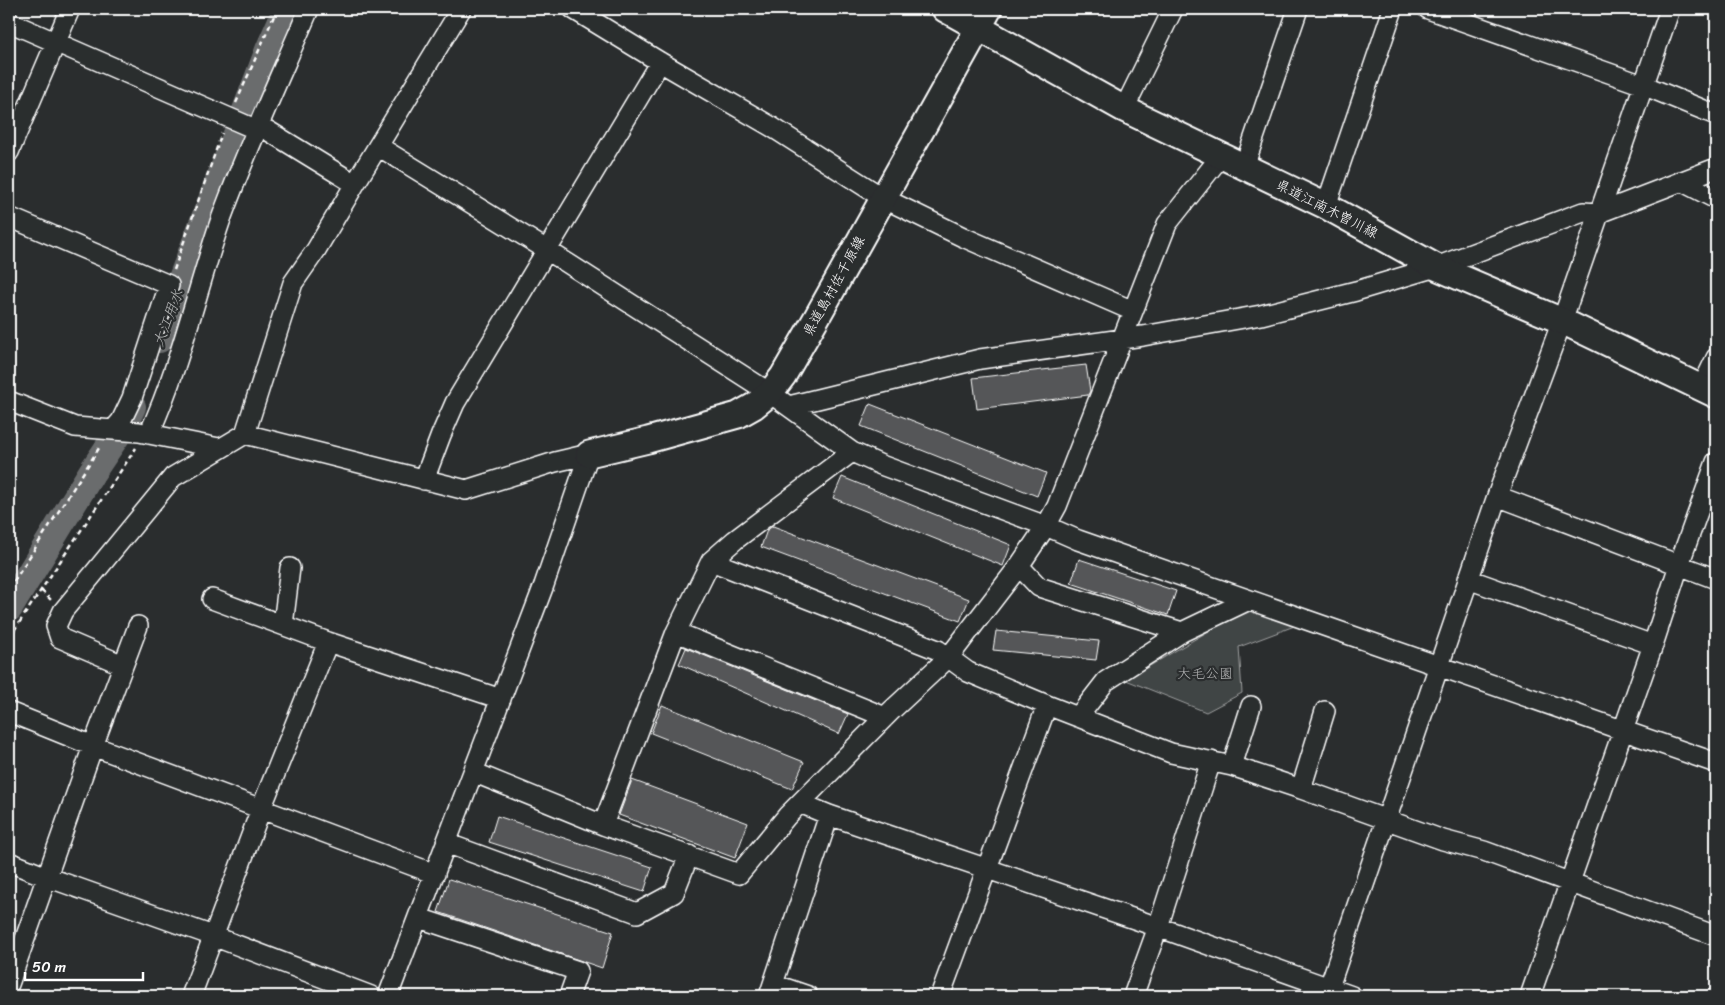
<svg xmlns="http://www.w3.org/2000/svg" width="1725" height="1005" viewBox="0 0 1725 1005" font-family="Sriracha,'Klee One',sans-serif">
<rect width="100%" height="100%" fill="#2a2d2e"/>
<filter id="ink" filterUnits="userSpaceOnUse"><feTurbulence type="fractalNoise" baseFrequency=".02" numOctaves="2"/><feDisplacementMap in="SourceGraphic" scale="10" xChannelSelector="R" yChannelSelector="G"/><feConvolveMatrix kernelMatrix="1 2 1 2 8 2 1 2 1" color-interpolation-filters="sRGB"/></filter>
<g filter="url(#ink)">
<path fill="#414445" stroke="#a0a2a2" d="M1251 606 1297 625 1239 647 1242 693 1206 712 1126 680Z"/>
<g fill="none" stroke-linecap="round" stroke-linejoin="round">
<path stroke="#6a6c6d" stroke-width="28" d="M159 339 269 50 287 9
M9 608 92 472 121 429 132 407"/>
</g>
<path fill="#555758" stroke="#fff" d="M1086 365 1090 391 1088 395 977 409 973 378Z
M870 404 1046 473 1037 496 861 426Z
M842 477 1011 545 1003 566 833 498Z
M773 526 969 599 960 621 761 547 767 530Z
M1079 559 1176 591 1168 615 1071 583Z
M996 631 1099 641 1096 660 993 650Z
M686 648 848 714 839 734 679 664Z
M662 705 804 762 792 789 651 733Z
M632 780 748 823 735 858 619 815Z
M497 816 652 867 644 892 489 842Z
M449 879 613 932 602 968 438 912Z"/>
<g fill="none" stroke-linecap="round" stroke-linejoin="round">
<defs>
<path id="minor" d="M573 9 660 62 772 127 883 198 963 237 1133 311
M1428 9 1643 85 1716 115
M9 22 248 126 262 127 355 184
M1124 109 1173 9
M378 146 547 250 770 393 852 452 881 465 1046 526 1078 540 1716 763
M9 152 70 9
M1244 167 1298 9
M1681 181 1716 199
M1326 206 1393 9
M9 217 169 285 132 398 121 421 113 430
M1702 387 1716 358
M9 401 75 427 139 432 219 448
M789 406 980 359 1143 336 1261 315 1356 291 1436 267 1583 212 1599 213 1716 168
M149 434C180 366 196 293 220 222 246 150 279 79 309 9
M245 434 466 490 555 462 589 454
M424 480 441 435 455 403 660 62
M1497 496 1716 579
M711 561 938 650 968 672 1047 705 1171 753 1232 766 1301 789 1443 840 1484 851 1716 936
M1019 566 1039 587 1182 632
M1468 579 1653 645
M212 599 328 642 501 699
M283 625 290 568
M676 632 885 717
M123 665 60 638 56 626 63 611 173 477 245 434 293 283 316 250 355 184 461 9
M9 712 93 746 435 874
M1078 717 1106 681 1182 632 1249 600
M1232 766 1251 706
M473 772 603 825 676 632 711 561 735 540 852 452
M1301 789 1325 711
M800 803 829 815 1158 927 1352 996
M603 825 739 874 787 816 892 710 949 657 1019 566 1046 526 1057 506 1167 224 1221 156
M446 843 637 913 674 893 689 855
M9 862 47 877 213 936 371 996
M419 918 578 971 569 996
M9 984 93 746 138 626
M773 984 808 996
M191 996 261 809 328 642
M388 996 544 585 589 454
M769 996 829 815
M940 996 1047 705
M1133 996 1158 927 1211 761
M1326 996 1497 496 1562 321 1670 9
M1530 996 1653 645 1681 559 1716 462"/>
<path id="major" d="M945 9 1124 109 1326 206 1436 267 1562 321 1716 395
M589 454 648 440 738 415 754 406 770 393 783 376 817 317 989 9"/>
</defs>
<use href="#minor" stroke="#fff" stroke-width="22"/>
<use href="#major" stroke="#fff" stroke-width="29"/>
<path stroke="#fff" stroke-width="2.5" stroke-dasharray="5 4" stroke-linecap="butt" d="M236 103 277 9
M174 270 222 133
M9 589 101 445
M41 590 51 600
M9 638 136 448"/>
<use href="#minor" stroke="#2a2d2e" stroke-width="19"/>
<use href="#major" stroke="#2a2d2e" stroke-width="25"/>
</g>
</g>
<g text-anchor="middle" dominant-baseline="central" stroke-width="4.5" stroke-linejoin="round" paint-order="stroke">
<g font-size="14" fill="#fff" stroke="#2a2d2e">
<text transform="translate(1327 209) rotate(27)">県道江南木曽川線</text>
<text transform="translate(834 286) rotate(-61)">県道島村佐千原線</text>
</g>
<g font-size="14" fill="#b3b4b5" stroke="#2a2d2e">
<text x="1205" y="673">大毛公園</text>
</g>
<g font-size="15" font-style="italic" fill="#b4b6b6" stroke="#2a2d2e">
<text transform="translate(168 318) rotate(-69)">大江用水</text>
</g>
</g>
<rect width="1725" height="1005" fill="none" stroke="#2a2d2e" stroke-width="30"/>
<rect x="15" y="15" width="1695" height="975" fill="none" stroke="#fff" stroke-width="2" filter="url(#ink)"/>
<path d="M25 972v8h118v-8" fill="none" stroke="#ffffff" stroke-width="2.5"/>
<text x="32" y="972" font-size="15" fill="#ffffff" stroke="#2a2d2e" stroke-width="4" paint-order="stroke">50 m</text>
</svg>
